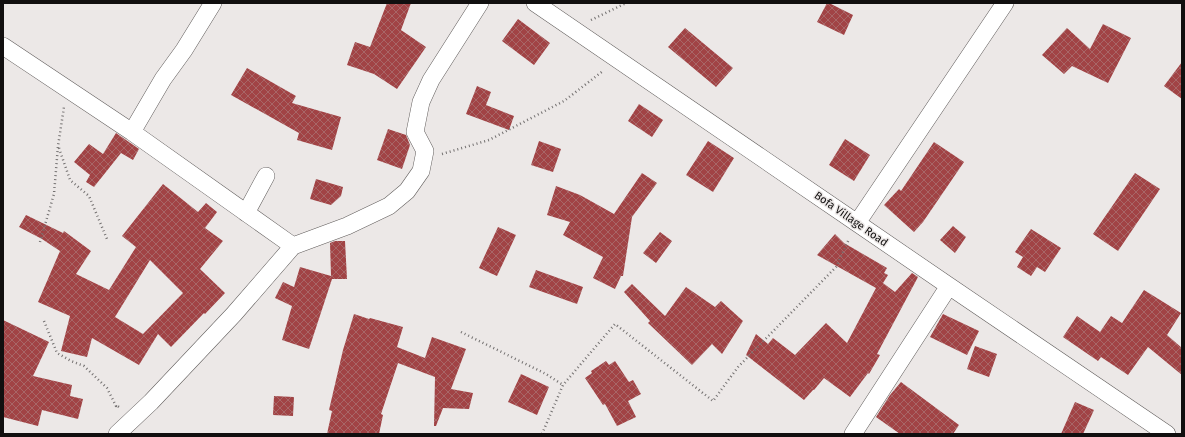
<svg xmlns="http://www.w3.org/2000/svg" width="1185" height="437" viewBox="0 0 1185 437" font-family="'Fira Sans',sans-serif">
<defs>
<pattern id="building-cross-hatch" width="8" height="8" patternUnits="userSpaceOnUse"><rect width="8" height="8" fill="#a14345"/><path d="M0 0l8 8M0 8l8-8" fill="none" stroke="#a86667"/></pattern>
</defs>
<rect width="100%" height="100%" fill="#ece8e7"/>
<path fill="url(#building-cross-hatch)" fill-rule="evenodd" d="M387 3H411L401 30 426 47 397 89 374 74 347 65 355 42 370 47Z
M827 3H829L853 15 844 35 817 22Z
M518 19 550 43 534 65 502 41Z
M1103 24 1131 38 1108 83 1072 66 1064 74 1042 55 1067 28 1090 49Z
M685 28 733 68 716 87 668 47Z
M1182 62V99L1164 86Z
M247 68 296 96 292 103 341 117 332 150 297 140 299 133 231 95Z
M477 86 491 92 486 105 514 116 509 130 466 114Z
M639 104 663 120 652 137 628 121Z
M388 129 406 135 410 145 402 169 377 160Z
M116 133 139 149 133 160 121 153 94 187 86 182 90 175 74 162 89 144 103 154Z
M845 139 870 155 854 181 829 165Z
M539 141 561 149 553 172 531 165Z
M708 141 734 158 713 192 686 175Z
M934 142 964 162 923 222 914 232 884 205 899 189 901 191Z
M642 173 657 183 632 217 623 276H621L615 289 593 278 603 257 563 235 570 222 547 215 556 186 580 195 614 214Z
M1135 173 1160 189 1118 251 1093 234Z
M316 179 343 187 341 196 331 205 310 199Z
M163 184 198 212 206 203 217 212 205 228 223 241 200 269 225 293 205 314 204 313 171 347 158 334 139 365 92 338 87 357 61 351 70 316 38 302 60 251 42 239 19 227 26 215 63 233 64 231 91 251 76 274 109 290 136 247 122 236ZM150 260 183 293 143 334 115 317Z
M953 226 966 237 955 253 940 240Z
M498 227 516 235 497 276 479 268Z
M1031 229 1061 248 1045 272 1037 267 1031 276 1017 267 1023 257 1015 252Z
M660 232 672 241 656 263 643 253Z
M835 234 844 243 887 268 884 273 888 275 883 283 895 292 912 273 918 277 877 354 880 355 869 374 868 373 850 397 824 378 814 390H813L804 400 746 355 756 334 768 344 773 338 795 355 826 323 847 343 876 288 817 255Z
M335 241H345L347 279H332L309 349 282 340 292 306 275 298 283 282 294 287 300 267 331 276 330 243Z
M536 270 583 287 577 304 529 287Z
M632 284 665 316 686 287 715 307 721 301 743 321 722 354 712 344 692 365 648 323 650 321 624 292Z
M1144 290 1181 313 1167 335 1182 348V375L1148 347 1128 375 1101 357 1098 361 1063 337 1077 316 1100 332 1111 316 1122 323Z
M354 314 369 319 370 318 403 327 397 347 425 358 432 337 466 349 451 389 473 393 469 409 443 408 436 426H434L435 377 398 363 381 414 383 415 379 434H327L332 411 329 410 343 350Z
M943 314 979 331 967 355 930 337Z
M3 320 49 342 33 376 72 385 70 396 83 399 78 419 42 410 38 426 3 417Z
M975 346 997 354 989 377 967 369Z
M606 361 609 365 615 361 629 382 633 380 641 394 628 401 636 417 617 426 605 404 603 405 585 378 592 373 591 371Z
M521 374 549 387 537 415 508 402Z
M901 382 959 425 953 434H900L876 417 890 395Z
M274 396 294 397 293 416 273 415Z
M1075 402 1094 410 1083 434H1061Z"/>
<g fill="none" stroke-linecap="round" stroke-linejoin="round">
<defs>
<path id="minor" d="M535 3 857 223 949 286 1167 434
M3 46 132 132 293 246
M132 132 163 79 184 50 213 3
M246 213 266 176
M857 223 1005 3
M117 434 151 402 234 314 293 246 347 226 389 206 407 191 421 171 425 151 415 132 421 102 431 80 480 3
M853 434 949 286"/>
</defs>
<use href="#minor" stroke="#625e5d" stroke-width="18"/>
<path stroke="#747171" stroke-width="2.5" stroke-dasharray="1 3" stroke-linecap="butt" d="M591 20 626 3
M59 148 70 180 89 196 107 239
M442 154 489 140 564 101 603 71
M40 242 54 194 58 146 64 107
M44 321 57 353 71 361 84 366 107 388 116 406V405L119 407
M461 332 546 374 563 385
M542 434 563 385 615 324 713 401 738 367 836 267 849 239"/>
<use href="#minor" stroke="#fff" stroke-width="17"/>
</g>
<g text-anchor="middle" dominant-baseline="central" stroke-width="3" stroke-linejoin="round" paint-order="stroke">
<g font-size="11" fill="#110f0f" stroke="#ece8e7">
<text transform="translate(851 219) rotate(35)">Bofa Village Road</text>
</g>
</g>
<rect width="1185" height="437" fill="none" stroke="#110f0f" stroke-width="8"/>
</svg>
